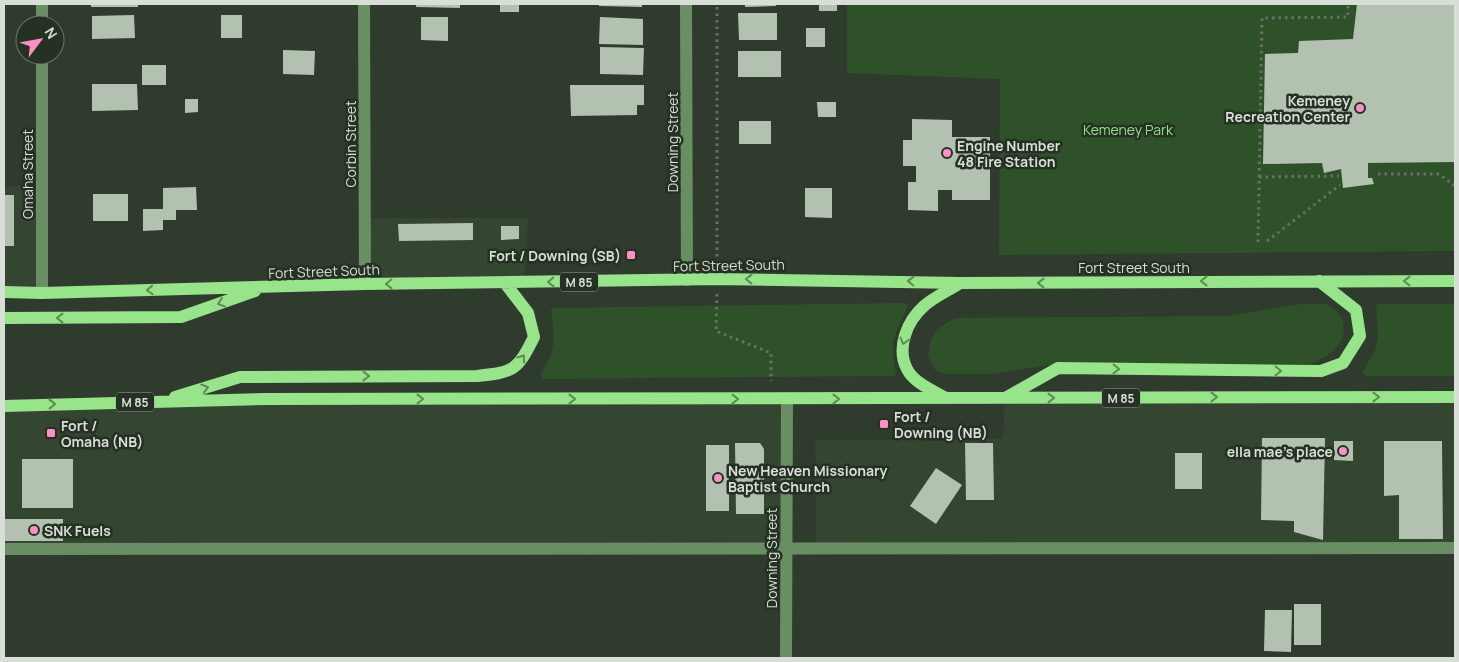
<svg xmlns="http://www.w3.org/2000/svg" width="1459" height="662" viewBox="0 0 1459 662" font-family="Manrope,sans-serif">
<rect width="100%" height="100%" fill="#2f3b2d"/>
<path fill="#344531" d="M4 186H43L42 293 4 292Z
M365 218H528L524 283 365 284Z
M1455 397V548L816 542 815 440 1003 439 1005 398Z
M787 399 786 549H4V406Z"/>
<path fill="#2f512a" d="M847 4H1455V251L999 255 1000 79 847 73Z
M905 303 908 306C895 336 889 339 896 374L893 376 543 379 540 375C558 348 554 338 551 309L553 308Z
M1301 304C1309 305 1321 302 1328 305 1333 307 1340 314 1342 318 1350 342 1331 355 1311 364H1054L993 374H945L936 371 928 356 931 340 936 330 955 318 1229 316Z
M1378 304H1455V376H1366L1362 373 1375 351 1378 336 1376 306Z"/>
<path fill="#b3c2b0" d="M91 4H138V7H91Z
M416 4H460V8L416 7Z
M500 4H519V12H500Z
M599 4H642V7L599 6Z
M745 4H776V6L745 7Z
M819 4H837V11H819Z
M1357 4H1455V162L1368 163V178H1372L1374 184 1343 188 1341 169 1324 173 1322 163 1263 164 1265 54 1298 53 1299 41 1353 39Z
M738 13H777V40H739Z
M134 15 135 38 92 39V16Z
M221 15H242V38H221Z
M421 17H448V41L421 40Z
M600 17 643 19V45L599 44Z
M806 28H825V47H806Z
M600 47 644 48 643 75 600 74Z
M283 50 315 51 314 75 283 74Z
M738 51H781V77H738Z
M142 65H166V85H142Z
M92 84H137L138 110 92 111Z
M570 85H644V105H637V115L571 116Z
M185 99H198V112L185 113Z
M817 102H836V117H818Z
M912 119 952 120V137H990V200H952V190H938V211L908 210V182H916V166H903V140H912Z
M739 121H771V144H739Z
M196 187 197 210H176V220H163V230L143 231V209H163V188Z
M805 188H832V218L805 217Z
M93 194H128V221H93Z
M4 195H14V246H4Z
M473 223V240L399 241 398 224Z
M501 226H519V239L501 240Z
M1262 438H1325L1323 540 1294 532V521L1261 520Z
M1334 441H1353V461L1334 460Z
M1384 441H1442L1443 539H1399V495L1384 496Z
M735 443H760L764 449V514H736Z
M965 443H993L994 500H966Z
M706 445H729V511H706Z
M1175 453H1202V489H1175Z
M22 459H73V508H22Z
M936 468 962 485 936 524 910 506Z
M4 519H63V541H4Z
M1294 604H1321V645H1294Z
M1265 610H1292L1291 652 1264 651Z"/>
<g fill="none" stroke-linecap="round" stroke-linejoin="round">
<path stroke="#677165" stroke-width="3" stroke-dasharray="2.5 4" stroke-linecap="butt" d="M1378 174H1439L1455 186
M1259 177 1339 176
M1267 241 1340 185
M1258 242 1262 18 1348 17V4
M717 263V4
M717 294 716 331 771 353V381"/>
<path stroke="#698e63" stroke-width="12" d="M42 4V25
M364 4 365 284
M686 4 687 280
M42 55V293
M4 549 1455 548
M786 658 787 399"/>
<path stroke="#97e48b" stroke-width="12" d="M4 292 42 293 365 284 717 279 960 283 1455 281
M4 318 181 317 255 291
M175 397 240 377 477 376C514 372 517 371 534 337L528 313 505 283
M944 397C932 390 913 382 907 369 896 348 907 321 924 306 934 297 948 291 960 283
M1007 397 1058 368 1321 371 1343 363 1360 336 1356 310 1319 281
M4 406 266 399 1455 397"/>
</g>
<defs><path id="oneway-chevron" d="M-2-3.5L2.5 0L-2 3.5" fill="none" stroke-width="1.6" stroke-linecap="round" stroke-linejoin="round" transform="scale(1.25)"/></defs>
<g stroke="#5e8a57">
<use href="#oneway-chevron" transform="translate(749 279) rotate(-179)"/>
<use href="#oneway-chevron" transform="translate(911 281) rotate(-178)"/>
<use href="#oneway-chevron" transform="translate(1204 281) rotate(180)"/>
<use href="#oneway-chevron" transform="translate(1407 281) rotate(-180)"/>
<use href="#oneway-chevron" transform="translate(551 282) rotate(179)"/>
<use href="#oneway-chevron" transform="translate(1041 283) rotate(180)"/>
<use href="#oneway-chevron" transform="translate(389 284) rotate(179)"/>
<use href="#oneway-chevron" transform="translate(150 290) rotate(178)"/>
<use href="#oneway-chevron" transform="translate(221 303) rotate(161)"/>
<use href="#oneway-chevron" transform="translate(60 318) rotate(180)"/>
<use href="#oneway-chevron" transform="translate(904 341) rotate(105)"/>
<use href="#oneway-chevron" transform="translate(522 358) rotate(-55)"/>
<use href="#oneway-chevron" transform="translate(1116 369) rotate(1)"/>
<use href="#oneway-chevron" transform="translate(1278 371) rotate(1)"/>
<use href="#oneway-chevron" transform="translate(366 376)"/>
<use href="#oneway-chevron" transform="translate(205 388) rotate(-17)"/>
<use href="#oneway-chevron" transform="translate(1214 397)"/>
<use href="#oneway-chevron" transform="translate(1376 397)"/>
<use href="#oneway-chevron" transform="translate(1051 398)"/>
<use href="#oneway-chevron" transform="translate(420 399)"/>
<use href="#oneway-chevron" transform="translate(572 399)"/>
<use href="#oneway-chevron" transform="translate(735 399)"/>
<use href="#oneway-chevron" transform="translate(836 399)"/>
<use href="#oneway-chevron" transform="translate(52 404) rotate(-1)"/>
</g>
<g fill="#fc8fc3" stroke="#253123" stroke-width="2">
<circle cx="1360" cy="108" r="5"/>
<circle cx="947" cy="153" r="5"/>
<rect x="626" y="250" width="10" height="10" rx="2.5"/>
<rect x="879" y="419" width="10" height="10" rx="2.5"/>
<rect x="46" y="428" width="10" height="10" rx="2.5"/>
<circle cx="1343" cy="451" r="5"/>
<circle cx="718" cy="478" r="5"/>
<circle cx="34" cy="530" r="5"/>
</g>
<g text-anchor="middle" dominant-baseline="central" stroke-width="5" stroke-linejoin="round" paint-order="stroke">
<g fill="#253123" stroke="#a2aba0" stroke-width="1">
<rect x="560" y="272.5" width="38" height="19" rx="4"/>
<rect x="1102" y="388.5" width="38" height="19" rx="4"/>
<rect x="116" y="392.5" width="38" height="19" rx="4"/>
</g>
<g font-size="12" font-weight="bold" fill="#d8dfd6">
<text x="579" y="282">M 85</text>
<text x="1121" y="398">M 85</text>
<text x="135" y="402">M 85</text>
</g>
<g font-size="14" font-weight="bold" fill="#d8dfd6" stroke="#253123" text-anchor="start">
<text x="1350" y="100" text-anchor="end">Kemeney<tspan x="1350" dy="16">Recreation Center</tspan></text>
<text x="957" y="145">Engine Number<tspan x="957" dy="16">48 Fire Station</tspan></text>
<text x="621" y="255" text-anchor="end">Fort / Downing (SB)</text>
<text x="894" y="416">Fort /<tspan x="894" dy="16">Downing (NB)</tspan></text>
<text x="61" y="425">Fort /<tspan x="61" dy="16">Omaha (NB)</tspan></text>
<text x="1333" y="451" text-anchor="end">ella mae's place</text>
<text x="728" y="470">New Heaven Missionary<tspan x="728" dy="16">Baptist Church</tspan></text>
<text x="44" y="530">SNK Fuels</text>
</g>
<g font-size="14" fill="#94de89" stroke="#253123">
<text x="1128" y="129">Kemeney Park</text>
</g>
<g font-size="14" fill="#d8dfd6" stroke="#253123">
<text transform="translate(672 142) rotate(-90)">Downing Street</text>
<text transform="translate(350 144) rotate(-90)">Corbin Street</text>
<text transform="translate(27 174) rotate(-90)">Omaha Street</text>
<text transform="translate(729 265) rotate(-1)">Fort Street South</text>
<text x="1134" y="267">Fort Street South</text>
<text transform="translate(324 271) rotate(-2)">Fort Street South</text>
<text transform="translate(771 558) rotate(-90)">Downing Street</text>
</g>
</g>
<rect width="1459" height="662" fill="none" stroke="#d8dfd6" stroke-width="10"/>
<g transform="translate(40 40) rotate(58)"><circle r="24" fill="#253123" stroke="#6d776b"/>
<path d="M0-4L9 19L0 12L-9 19Z" fill="#fc8fc3"/>
<text y="-8" font-size="14" font-weight="bold" text-anchor="middle" fill="#d8dfd6">N</text>
</g>
</svg>
